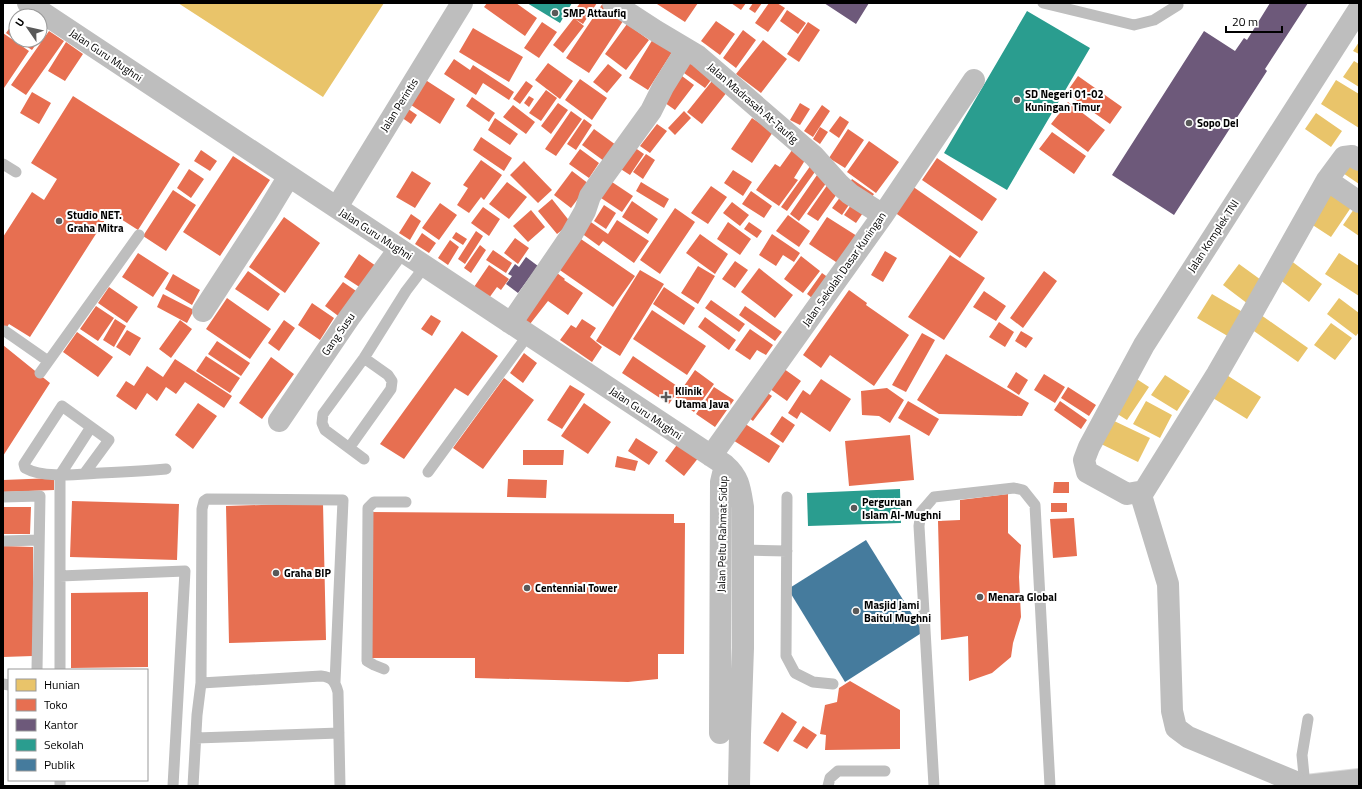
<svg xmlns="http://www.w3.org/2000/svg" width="1362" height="789" viewBox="0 0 1362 789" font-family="'Titillium Web',sans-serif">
<rect width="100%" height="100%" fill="#fff"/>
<path fill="#e9c46a" d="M178 3H384L323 97Z
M1359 42V54L1353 51Z
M1354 61 1359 64V87L1343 77Z
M1336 80 1359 94V128L1321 104Z
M1316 113 1342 131 1331 147 1305 129Z
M1359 165V184L1337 169Z
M1328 190 1352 206 1331 237 1308 222Z
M1354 209 1359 212V236L1343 225Z
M1339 253 1359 266V296L1325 274Z
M1286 257 1322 284 1309 302 1275 276Z
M1239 264 1268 285 1252 307 1223 285Z
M1212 294 1246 314 1231 338 1197 318Z
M1339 298 1359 313V332L1356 336 1327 314Z
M1261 315 1308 348 1298 362 1251 329Z
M1331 323 1352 338 1335 360 1314 345Z
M1222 372 1261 397 1247 419 1208 395Z
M1165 375 1190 391 1177 411 1151 395Z
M1132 376 1149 387 1127 420 1111 410Z
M1146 401 1172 415 1160 438 1133 424Z
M1110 419 1150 438 1138 462 1099 443Z"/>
<path fill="#e76f51" d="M487 3H516L537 18 525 36 484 7Z
M580 3H597L583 24 575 19 584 26 563 53 553 45 574 18 571 16Z
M603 3 627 15 589 73 566 58Z
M658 3H698L685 22 657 4Z
M731 3H746L741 10Z
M753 3H762L755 13 749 9Z
M769 3H777L785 8 768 32 755 23Z
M787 10 806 23 798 34 780 21Z
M16 19V40L6 33Z
M716 21 735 34 720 55 701 41Z
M542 22 557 32 539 58 524 48Z
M808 22 820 30 799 62 787 54Z
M627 24 649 40 626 70 605 54Z
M473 28 523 57 509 82 459 52Z
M743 30 756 40 736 68 723 58Z
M49 31 64 41 26 95 11 85Z
M3 33 29 51 4 88 3 87Z
M656 34 676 46 648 90 629 78Z
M17 40H39L32 50Z
M763 40 787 59 761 93 736 74Z
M66 42 83 54 65 81 48 71Z
M685 56 714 76 705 88 677 68Z
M454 59 470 70 473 65 514 92 509 100 483 83 476 95 444 74Z
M548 63 573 81 560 99 535 80Z
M608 64 622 75 607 93 593 82Z
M678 73 694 85 675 110 658 98Z
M716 76 731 87 702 124 687 112Z
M1078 76 1122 107 1110 124 1066 93Z
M424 79 455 99 440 124 408 103Z
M580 79 607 98 592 120 565 100Z
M526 81 533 86 520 104 513 99Z
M546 90 557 98 541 121 529 113Z
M32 92 51 103 39 124 20 113Z
M73 96 180 164 138 230 110 212 30 337 9 324 3 333V237L32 192 44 200 57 179 31 163Z
M529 96 534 99 529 107 524 103Z
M472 97 495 113 489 122 466 106Z
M1068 102 1105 130 1088 152 1051 124Z
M558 103 568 110 551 134 541 126Z
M800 103 810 109 800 125 790 120Z
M513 105 535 122 526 134 503 117Z
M822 105 830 111 813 137 804 131Z
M404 106 417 115 411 124 398 115Z
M571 111 582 119 556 156 545 149Z
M684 111 691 118 675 135 668 128Z
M840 116 849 122 839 138 829 131Z
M495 118 518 134 510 145 488 130Z
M752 118 773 132 752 163 731 149Z
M584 119 592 125 576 150 567 144Z
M657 124 667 131 650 153 640 146Z
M820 127 828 132 820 144 813 139Z
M594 129 616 145 604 161 582 145Z
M848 129 864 140 845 168 829 158Z
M1052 132 1086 156 1074 174 1039 149Z
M481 137 512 158 504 171 473 150Z
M869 141 899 162 876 193 847 172Z
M631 145 644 154 630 175 616 166Z
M795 146 807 157 794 178 798 180 779 206 756 190 775 164 780 167Z
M580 149 599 163 589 178 569 164Z
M201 150 217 161 210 171 194 161Z
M646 154 655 160 643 179 633 172Z
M233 156 270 180 220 256 183 232Z
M937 158 997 199 982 221 922 180Z
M481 160 502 175 484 200 481 197 469 213 457 205 468 188 463 185Z
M524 161 552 190 538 203 510 175Z
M811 165 817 169 787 211 781 207Z
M189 169 204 179 191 198 177 188Z
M733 170 752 182 743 196 724 183Z
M412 171 431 183 415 208 396 197Z
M572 171 589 184 571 208 554 195Z
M817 175 827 182 799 221 790 214Z
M606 178 633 196 622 212 595 194Z
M852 179 874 194 868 203 846 188Z
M507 182 527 197 509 219 489 204Z
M641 182 669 199 664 208 636 191Z
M828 184 839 191 818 221 807 214Z
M711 186 727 197 708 224 691 213Z
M912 186 978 232 960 258 894 212Z
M173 190 196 205 166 251 143 236Z
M751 191 772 206 764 218 742 204Z
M844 192 853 199 842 215 832 208Z
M552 199 571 223 557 234 538 211Z
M632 201 658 219 648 234 622 217Z
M732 202 749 215 740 226 723 213Z
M853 202 865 210 856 223 844 215Z
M440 203 457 215 439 240 422 228Z
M604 205 616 213 606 229 594 221Z
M483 207 500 219 489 236 471 223Z
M675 208 695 222 660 274 640 260Z
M531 210 545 227 528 242 513 226Z
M411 214 421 221 410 240 399 233Z
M788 215 810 231 799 247 776 231Z
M284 217 320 243 285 293 249 267Z
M827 217 857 236 839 264 809 244Z
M585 218 608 234 617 220 649 241 634 263 603 241 599 246 577 230Z
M728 222 751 239 740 255 717 239Z
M749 222 762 231 757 238 744 229Z
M476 231 483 236 465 264 458 259Z
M456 232 467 239 463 245 452 238Z
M422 233 436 243 429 253 415 244Z
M700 234 728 254 715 274 686 253Z
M772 234 800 253 794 262 783 255 776 266 759 255Z
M575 235 635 276 613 307 554 266Z
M515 238 529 248 518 264 504 253Z
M450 240 459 247 448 265 438 258Z
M480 245 486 250 471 273 464 268Z
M493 250 512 263 506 273 486 260Z
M885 251 897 258 883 282 871 275Z
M138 253 169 273 153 297 122 277Z
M359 254 376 266 361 288 344 277Z
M950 255 985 278 944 340 908 317Z
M801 256 820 271 803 293 784 279Z
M735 261 748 270 735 288 722 279Z
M489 265 509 279 501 290 497 287 489 298 474 287Z
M698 266 715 276 698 304 681 293Z
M759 268 793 295 775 318 741 292Z
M553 270 565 279 564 280 583 293 568 315 548 301 530 324 519 315Z
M640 270 664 284 620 356 596 341Z
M248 271 280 294 268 311 235 289Z
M1044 271 1057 281 1023 328 1010 318Z
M822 273 833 281 817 302 807 294Z
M173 274 200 290 192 305 165 289Z
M343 282 359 293 341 318 325 306Z
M109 287 138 307 127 323 98 303Z
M664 287 695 308 684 325 653 304Z
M849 290 867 303 866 305 909 335 874 386 830 355 821 368 803 355Z
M984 291 1006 306 996 321 973 307Z
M163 294 194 310 187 323 157 307Z
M227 298 271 329 250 359 206 329Z
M711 300 745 324 739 332 705 308Z
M312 303 334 318 320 340 298 325Z
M96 306 114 318 98 341 80 329Z
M745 306 782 332 775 341 739 315Z
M652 310 706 346 687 375 633 339Z
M431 315 441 321 432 336 421 329Z
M705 317 736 340 729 350 698 327Z
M115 319 126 326 114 347 103 340Z
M582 319 596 328 590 337 602 347 592 362 560 340 571 325 576 328Z
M180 320 192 329 171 358 159 349Z
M284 320 295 328 279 351 268 343Z
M999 322 1014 332 1005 347 989 337Z
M750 329 773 345 766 355 757 350 750 360 735 350Z
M127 330 141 338 130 356 116 347Z
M462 331 498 356 468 396 455 388 404 459 380 444Z
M1021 331 1033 338 1026 348 1015 341Z
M77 332 113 357 98 377 63 352Z
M922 333 935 340 906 392 892 385Z
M217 341 250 363 241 376 208 354Z
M3 345 50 383 3 456Z
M524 353 537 363 523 383 510 373Z
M946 354 1029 403 1022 416 939 414 917 400Z
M206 356 240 378 230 393 196 371Z
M633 356 680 388 669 404 622 373Z
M271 357 294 374 262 419 239 403Z
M175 359 232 396 224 408 185 382 176 394 166 387 157 401 147 393 136 410 116 396 126 381 134 386 147 366 163 377Z
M780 366 801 381 787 401 766 386Z
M695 370 714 384 694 412 675 399Z
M1016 372 1028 380 1019 395 1007 387Z
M1044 374 1065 387 1055 403 1034 390Z
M504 378 534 400 483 469 453 448Z
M821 379 851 399 830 432 801 412 797 419 788 413 803 390 810 395Z
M570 385 585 394 562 429 547 420Z
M714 387 734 400 715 427 696 414Z
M1068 387 1096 405 1089 416 1061 398Z
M887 388 904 400 890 423 879 416 862 415 861 391Z
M763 390 772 396 753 421 745 415Z
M908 401 939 419 929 436 898 418Z
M1060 401 1087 420 1081 429 1054 410Z
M198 403 217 416 193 449 175 435Z
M584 403 611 422 588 454 561 436Z
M782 416 795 425 783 443 770 434Z
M739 420 780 446 769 463 728 437Z
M910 435 914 480 849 486 845 441Z
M636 438 658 452 649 465 628 451Z
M679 442 699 457 684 476 665 461Z
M523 450H564L563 465H523Z
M617 456 638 461 635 471 615 467Z
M54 478V490L3 492V480Z
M508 479 547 480 546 498 507 497Z
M1054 482H1069V493H1053Z
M1008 494V533L1021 545 1019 577 1021 617 1013 643 1011 657 992 673 969 681 968 636 941 640 938 521 960 520V500Z
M72 501 179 504 177 560 70 557Z
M323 503 326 640 229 643 226 506Z
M1051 503H1067V512H1051Z
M3 507H31L30 534H3Z
M370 512 674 514V523H685L684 654H658V679L628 682 475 678V658H368Z
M1074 518 1077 556 1053 558 1050 519Z
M3 546 33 547V656L3 657Z
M148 592V667L71 668V593Z
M850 681 900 710V749L825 750 826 735 820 734 825 705 837 702 839 688Z
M782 712 797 722 778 752 763 743Z
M803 726 817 735 807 749 793 741Z"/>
<path fill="#6d597a" d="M824 3H869L856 24Z
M1270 3H1308L1265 69 1267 71 1174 215 1112 175 1204 31 1235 51 1244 38 1247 40Z
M526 257 538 266 518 293 506 284 512 276 508 274 515 264 519 267Z"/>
<path fill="#2a9d8f" d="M527 3H572L560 23Z
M1027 11 1090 48 1007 190 944 153Z
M900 489 901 523 808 526 807 493Z"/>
<path fill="#457b9d" d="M866 540 923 632 845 682 788 589Z"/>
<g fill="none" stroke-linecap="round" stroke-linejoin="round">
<defs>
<path id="highway" d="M1306 786 1359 780"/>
</defs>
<use href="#highway" stroke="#dbdbdb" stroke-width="24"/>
<path stroke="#bebebe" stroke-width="11" d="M1043 3 1134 25 1154 20 1178 5
M3 164 16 172
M5 331 48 361
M40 373 139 235
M349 448 391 389 392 381 388 375 364 358
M364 459 325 430 322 423 323 414 364 358 406 291 425 266
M428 472 528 335
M84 474 109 440 62 406 24 464 25 468C44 479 80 474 101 473 123 472 145 471 166 469
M3 497 40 496 37 670
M787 497 786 656 795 673 813 682 833 684
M3 541 39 540
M743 550 787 551
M60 576 185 571 173 786
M384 669 374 665 367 661 368 508 374 502H406
M60 670V475L91 427
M201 683 202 509 204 501 207 499 343 500 335 682
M3 684 9 685
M196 738 339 733
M60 786V780
M193 786 197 715 201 683 321 676C332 677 335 681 338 692L340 786
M828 786 830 778 838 771H885
M934 786 919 526 921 512 934 497 1014 488 1023 490 1035 505 1050 786
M1305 786 1302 755 1308 719"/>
<path stroke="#bebebe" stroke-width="22" d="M28 3 725 465C739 477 740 488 743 507V648L740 734 739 786
M613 3 656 31 698 56 814 156 840 185 850 194 883 215
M1359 9 1144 345 1089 447 1084 460 1087 472 1127 494 1144 491 1217 374 1251 315 1327 180 1344 157 1352 156 1359 160
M1327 180 1359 202
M337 207 462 3
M203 311 266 214 289 176
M509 322 516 316 572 234 585 211 590 196 604 176 651 111 663 87 686 50
M279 421 349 318 399 249
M711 456 883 215 974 80
M1140 492 1168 584 1172 711 1176 728 1188 737 1305 786
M720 733 721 482 725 465"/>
<use href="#highway" stroke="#bebebe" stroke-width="22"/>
</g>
<g fill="#595959" stroke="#fff" stroke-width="1.5">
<circle cx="555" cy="13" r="4"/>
<circle cx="1017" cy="100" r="4"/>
<circle cx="1189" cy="123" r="4"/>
<circle cx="59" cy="221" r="4"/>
<path d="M664 391h4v4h4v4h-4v4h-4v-4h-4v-4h4z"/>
<circle cx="854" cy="508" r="4"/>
<circle cx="276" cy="573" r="4"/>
<circle cx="527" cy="588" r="4"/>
<circle cx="980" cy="597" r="4"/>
<circle cx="856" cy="611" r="4"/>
</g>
<g text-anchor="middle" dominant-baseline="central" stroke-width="4" stroke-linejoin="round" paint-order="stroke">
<g font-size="11" font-weight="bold" fill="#000" stroke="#fff" text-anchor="start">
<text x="563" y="13">SMP Attaufiq</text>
<text x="1025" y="94">SD Negeri 01-02<tspan x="1025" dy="13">Kuningan Timur</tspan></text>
<text x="1197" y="123">Sopo Del</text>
<text x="67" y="215">Studio NET.<tspan x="67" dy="13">Graha Mitra</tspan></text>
<text x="675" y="391">Klinik<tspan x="675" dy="13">Utama Java</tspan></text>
<text x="862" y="502">Perguruan<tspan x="862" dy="13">Islam Al-Mughni</tspan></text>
<text x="284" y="573">Graha BIP</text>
<text x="535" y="588">Centennial Tower</text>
<text x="988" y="597">Menara Global</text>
<text x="864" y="605">Masjid Jami<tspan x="864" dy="13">Baitul Mughni</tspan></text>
</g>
<g font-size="11" fill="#000" stroke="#fff">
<text transform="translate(106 55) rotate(34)">Jalan Guru Mughni</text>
<text transform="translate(753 103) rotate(41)">Jalan Madrasah At-Taufig</text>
<text transform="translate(399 105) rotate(-58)">Jalan Perintis</text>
<text transform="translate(376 234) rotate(33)">Jalan Guru Mughni</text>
<text transform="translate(1213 236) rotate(-57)">Jalan Komplek TNI</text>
<text transform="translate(844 269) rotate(-55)">Jalan Sekolah Dasar Kuningan</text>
<text transform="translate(338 334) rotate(-55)">Gang Susu</text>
<text transform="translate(646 413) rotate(34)">Jalan Guru Mughni</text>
<text transform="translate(722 534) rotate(-89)">Jalan Peltu Rahmat Sidup</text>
</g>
</g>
<rect width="1362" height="789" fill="none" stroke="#000000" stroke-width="8"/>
<rect x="8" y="669" width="140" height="112" fill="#ffffff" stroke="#999999"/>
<rect x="16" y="679" width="20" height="12" fill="#e9c46a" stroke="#999999"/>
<text x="44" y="689" font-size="12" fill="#000000">Hunian</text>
<rect x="16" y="699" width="20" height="12" fill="#e76f51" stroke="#999999"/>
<text x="44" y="709" font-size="12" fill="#000000">Toko</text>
<rect x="16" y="719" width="20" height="12" fill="#6d597a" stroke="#999999"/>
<text x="44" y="729" font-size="12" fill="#000000">Kantor</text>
<rect x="16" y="739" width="20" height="12" fill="#2a9d8f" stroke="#999999"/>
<text x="44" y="749" font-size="12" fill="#000000">Sekolah</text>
<rect x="16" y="759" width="20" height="12" fill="#457b9d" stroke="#999999"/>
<text x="44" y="769" font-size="12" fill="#000000">Publik</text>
<g transform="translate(28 28) rotate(304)"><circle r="19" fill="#ffffff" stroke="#999999"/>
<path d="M0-3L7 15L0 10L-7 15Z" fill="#595959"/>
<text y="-6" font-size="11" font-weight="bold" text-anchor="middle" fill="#000000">U</text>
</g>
<path d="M1226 26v6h56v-6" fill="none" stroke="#000000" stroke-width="2"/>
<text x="1232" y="26" font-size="12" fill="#000000" stroke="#ffffff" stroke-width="3" paint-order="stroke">20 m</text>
</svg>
